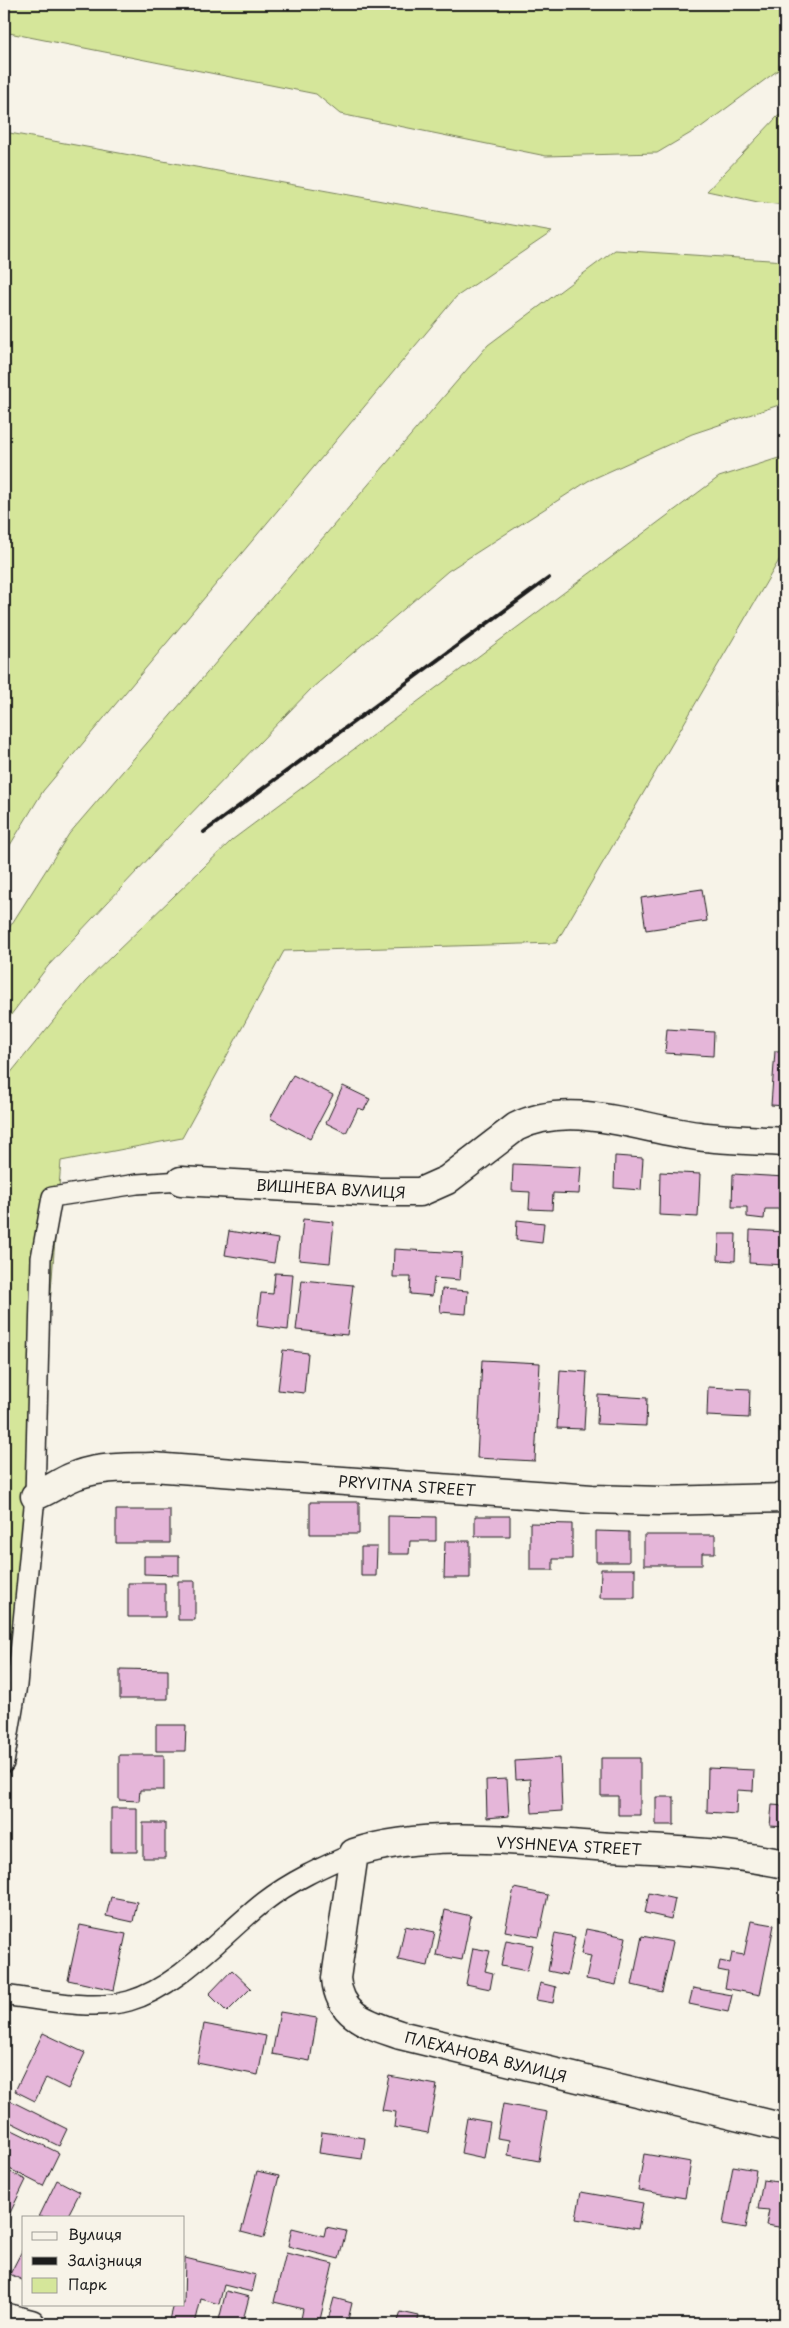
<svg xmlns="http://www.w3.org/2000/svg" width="789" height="2328" viewBox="0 0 789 2328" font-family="'Playpen Sans',sans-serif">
<rect width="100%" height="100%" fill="#f7f3e8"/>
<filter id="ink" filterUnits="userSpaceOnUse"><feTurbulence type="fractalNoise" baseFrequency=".02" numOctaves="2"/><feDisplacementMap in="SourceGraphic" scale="10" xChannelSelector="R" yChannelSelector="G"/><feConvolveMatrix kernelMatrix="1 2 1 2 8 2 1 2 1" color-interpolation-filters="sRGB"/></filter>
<g filter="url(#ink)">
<path fill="#d5e69a" stroke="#78815b" d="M4 4H785V65L701 127 657 153 546 156 340 114 316 94 4 32Z
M785 112V205L758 202 707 191 777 117Z
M4 132 552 232 456 297 43 791 4 855Z
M615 250 785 261V403L692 434 588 481 448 571 311 689 181 824 48 966 4 1024V936L69 834 488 345Z
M785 456V550L556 943 284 951 182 1138 61 1161 37 1474 4 1699V1081L85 982 232 840 719 477Z"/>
<path fill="#e5b6d9" stroke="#1c1c1c" d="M783 676 785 677V706H781Z
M702 889 707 921 646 930 641 898Z
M667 1029 714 1032 713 1056 665 1053Z
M775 1051H785V1106L771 1105Z
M293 1075 333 1095 310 1139 270 1118Z
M343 1086 370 1099 364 1110 358 1108 346 1133 326 1123Z
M615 1156 643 1158 641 1190 614 1188Z
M513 1164 581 1167 579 1194 553 1193 552 1210 529 1209 530 1192 512 1191Z
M660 1172 700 1174 698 1217 659 1215Z
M733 1174 785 1177V1209H765L764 1219 747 1217V1207H732Z
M303 1219 334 1222 330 1263 299 1260Z
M517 1220 544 1223 542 1243 516 1240Z
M750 1230 785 1232V1265L749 1263Z
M229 1231 278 1239 274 1263 225 1255Z
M719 1234H736L735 1261 718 1260Z
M394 1249 462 1253 460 1280 434 1278 432 1296 410 1294 411 1277H393Z
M275 1273 293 1274 288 1330 257 1326 261 1293 273 1294Z
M302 1280 353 1285 347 1335 296 1330Z
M442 1289 468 1291 466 1314 440 1312Z
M283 1350 308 1353 304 1393 278 1390Z
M482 1360 540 1363 535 1461 477 1458Z
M560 1370 587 1372 584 1429 557 1428Z
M708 1387 750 1389 749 1418 707 1416Z
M598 1395 647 1398 646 1426 597 1424Z
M310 1502H359V1534H310Z
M116 1510H170V1543H116Z
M388 1516 436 1517V1541H410L409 1554H388Z
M475 1516H510V1536H475Z
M530 1523 572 1524V1559H553V1570H530Z
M596 1531 629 1532V1562H596Z
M644 1535H715V1553H702V1565H644Z
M445 1541H470V1578H444Z
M361 1547H377L376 1576H361Z
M144 1556H179V1575L144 1574Z
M601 1569H635V1598H600Z
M178 1581H195V1620H178Z
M128 1583H165V1617H128Z
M120 1669 168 1670V1699H120Z
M156 1725H186L185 1751H156Z
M119 1755H164V1790H140L139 1801 119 1800Z
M560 1758 562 1811 532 1813 530 1779 516 1780 515 1761Z
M601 1758H640V1815H618V1796H601Z
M708 1768 754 1770 753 1791 737 1790 736 1814 707 1812Z
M507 1779 509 1816 487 1818 486 1780Z
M656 1797H674V1825H656Z
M772 1805 785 1806V1827L770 1826Z
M111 1808H137V1852H111Z
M143 1823H165V1858H143Z
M514 1888 548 1895 539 1937 505 1931Z
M649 1893 675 1899 671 1919 645 1913Z
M111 1897 137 1902 133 1922 106 1916Z
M445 1910 471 1916 462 1960 436 1955Z
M751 1921 774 1925 760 1995 725 1988 728 1972 718 1970 720 1961 730 1963 732 1953 744 1955Z
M80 1925 126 1934 114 1990 68 1980Z
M405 1926 435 1932 428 1966 398 1960Z
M586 1929 626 1937 616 1985 586 1979 591 1956 581 1954Z
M555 1933 575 1937 567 1975 548 1971Z
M642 1936 673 1942 662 1992 632 1985Z
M506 1940 533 1945 527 1971 501 1966Z
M473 1948 490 1951 485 1971 493 1973 490 1989 466 1984Z
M232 1970 251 1988 227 2012 209 1994Z
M540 1983 556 1987 553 2003 536 2000Z
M693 1988 732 1995 728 2012 689 2004Z
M280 2012 317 2018 310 2061 272 2054Z
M204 2024 266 2036 258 2075 197 2063Z
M43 2033 85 2053 68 2089 46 2078 35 2101 15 2091Z
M389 2076 437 2085 428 2133 394 2127 396 2112 382 2110Z
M9 2100 67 2129 59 2146 4 2119V2112Z
M503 2104 547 2112 539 2161 508 2155 510 2140 497 2138Z
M467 2118 490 2122 484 2158 461 2153Z
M4 2126 59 2153 43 2186 4 2166Z
M322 2132 365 2138 362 2159 319 2153Z
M644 2154 691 2162 685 2198 638 2190Z
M733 2166 756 2170 746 2228 723 2224Z
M4 2169 26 2180 8 2217 4 2215Z
M257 2171 279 2176 264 2238 241 2232Z
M57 2180 80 2192 67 2217H39Z
M763 2180 785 2183V2228L766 2225 769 2210 758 2209Z
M581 2192 643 2203 638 2229 576 2219Z
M326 2227 346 2231 339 2259 288 2246 292 2228 324 2236Z
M24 2247V2281L10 2274Z
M286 2253 333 2264 319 2324H300L303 2309 274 2302Z
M185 2258 256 2275 252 2292 224 2285 219 2304 201 2299 195 2324H169L174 2304H184Z
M226 2291 249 2297 242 2324H218Z
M334 2298 352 2303 347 2324H327Z
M401 2312 419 2316 417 2324H397Z"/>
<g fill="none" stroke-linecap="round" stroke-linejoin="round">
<defs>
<path id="service" d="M4 1763 17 1685 35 1496 41 1258 52 1197 137 1184 181 1181
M4 1995C41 2000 93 2011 129 2001 180 1986 222 1935 264 1902 291 1881 322 1867 354 1853"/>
<path id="minor" d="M181 1181 378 1192H420L447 1180 516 1127C571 1099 640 1129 698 1136 727 1140 756 1140 785 1142
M35 1496C48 1491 57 1484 70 1478 95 1466 125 1468 152 1467L592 1499 661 1501 785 1498
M785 1864C722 1851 660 1850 596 1846 520 1841 427 1829 354 1853L336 1978C339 2017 369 2024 400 2035L785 2128
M4 2317 31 2324"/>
</defs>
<use href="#service" stroke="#1c1c1c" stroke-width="22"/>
<use href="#minor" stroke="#1c1c1c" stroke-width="31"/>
<use href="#service" stroke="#f7f3e8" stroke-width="19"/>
<use href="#minor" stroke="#f7f3e8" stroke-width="28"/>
<path stroke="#1c1c1c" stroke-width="4" d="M204 832 549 578"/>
</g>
</g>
<g text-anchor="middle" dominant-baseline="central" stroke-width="4" stroke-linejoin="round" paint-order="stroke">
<g font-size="15" fill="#1c1c1c" stroke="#f7f3e8">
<text transform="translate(331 1188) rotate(3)">ВИШНЕВА ВУЛИЦЯ</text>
<text transform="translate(407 1485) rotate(4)">PRYVITNA STREET</text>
<text transform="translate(569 1845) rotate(3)">VYSHNEVA STREET</text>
<text transform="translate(486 2056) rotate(14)">ПЛЕХАНОВА ВУЛИЦЯ</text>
</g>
</g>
<rect width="789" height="2328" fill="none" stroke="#f7f3e8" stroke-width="20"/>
<rect x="10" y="10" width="769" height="2308" fill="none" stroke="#1c1c1c" stroke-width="2" filter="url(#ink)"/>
<rect x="22" y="2216" width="162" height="90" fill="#f7f3e8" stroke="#9f9d96"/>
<rect x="32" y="2232" width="25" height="8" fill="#f7f3e8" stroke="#9f9d96"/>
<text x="68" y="2240" font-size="15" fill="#1c1c1c">Вулиця</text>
<rect x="32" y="2257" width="25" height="8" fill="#1c1c1c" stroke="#9f9d96"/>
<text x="68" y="2266" font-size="15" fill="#1c1c1c">Залізниця</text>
<rect x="32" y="2278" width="25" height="15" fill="#d5e69a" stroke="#9f9d96"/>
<text x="68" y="2290" font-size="15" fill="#1c1c1c">Парк</text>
</svg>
